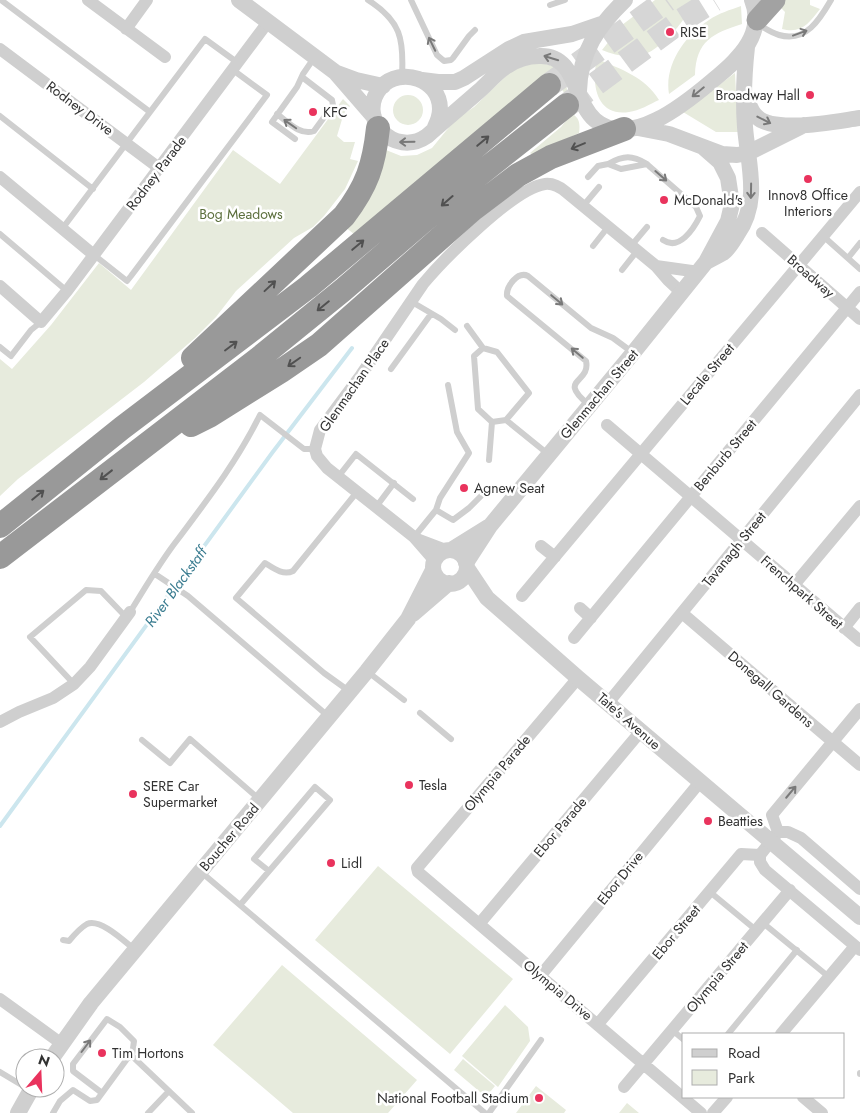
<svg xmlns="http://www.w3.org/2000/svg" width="860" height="1113" viewBox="0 0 860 1113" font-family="Jost,sans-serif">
<rect width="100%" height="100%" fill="#fff"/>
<path fill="#e7ebdd" d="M655 0H693C690 17 661 49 645 54 631 58 615 56 602 50L622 25Z
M781 0H810V5L820 9C809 23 802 34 782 29L785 12 777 4Z
M741 6 742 24C713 33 696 41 695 75L669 94C664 65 685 35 709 20 719 13 730 10 741 6Z
M597 59C621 69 645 77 659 100 650 104 639 111 629 112 596 117 591 84 597 59Z
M537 62 558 67 566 81 568 99 563 91 558 86 524 91 354 234 345 227 386 150 401 156 417 155 432 148 455 120 474 107 512 70Z
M735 73 738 132H716L683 112Z
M393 110a15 15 0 1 1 30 0a15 15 0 1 1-30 0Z
M343 99 350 106 343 116 337 136 344 142H355L350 159 358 161 345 189 324 216 313 227 294 238 236 291 216 317 195 338 144 382 18 479 0 496V359L12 369 51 325 99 263 131 290 233 150 280 184Z
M574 115C580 119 580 126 579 133L533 155 530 153 561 127 569 117Z
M378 866 513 979 450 1054 315 940Z
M282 965 417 1080 388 1113H293L213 1045Z
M505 1005 528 1027 530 1041 498 1087 462 1056Z
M463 1059 495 1086 486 1097 454 1070Z
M536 1086 566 1110 564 1113H516Z
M627 1103 639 1113H619Z"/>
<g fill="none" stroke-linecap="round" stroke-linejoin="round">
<path stroke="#cce6ee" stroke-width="4" d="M0 826 272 453 352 348"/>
<path stroke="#d6d6d6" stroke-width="24" stroke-dasharray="24 12" stroke-linecap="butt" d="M549 85 667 0
M567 105 682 20 714 0"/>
<path stroke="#cfcfcf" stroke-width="6" d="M1 0 150 112
M368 0C401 21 404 39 402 76
M411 0 437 55 444 61 451 60 453 58 469 36 475 30
M550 5 565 0
M758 24C764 28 772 33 779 35 806 43 820 19 831 0
M277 114C288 122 300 136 314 131L333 105 332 100 302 77
M0 116 93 189
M295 139 272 122 297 87 303 74 314 58
M608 164C624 155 632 155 647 164
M588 177 598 166 608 164 621 169 647 164 649 166 696 207 700 216C693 230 679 251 663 240
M583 206 599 187
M62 229 205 39 238 63
M0 234 67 291
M823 236 860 269
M593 246 608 227
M631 246 647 227
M94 255 127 281 131 276 267 95 233 70
M848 258 860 243
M622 270 637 251
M412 302 441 319 455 330
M467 326 483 348
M0 347 11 356 31 330 41 322
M391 369 431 314
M589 405C556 378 591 384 586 361L507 296C506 286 518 271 528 276L591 328 613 338 632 352
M506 420 529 393 497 352 483 348 474 356 478 409 492 422 506 420 548 454
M489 460 492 422
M338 477 356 454 413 499
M376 507 394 483
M436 510 453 520 469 508 483 494
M414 537 436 510 440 498 469 453 457 432 448 385
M155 574 188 596 328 716
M130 612C145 588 160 562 178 539 208 499 238 460 260 415L304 449H315
M368 672 404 700
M74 684 30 637 86 590 101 591 126 617
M349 691 324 673 236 598 265 563C273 568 283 576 293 571L357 492
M420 713 451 739
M142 740 170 763 190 739 259 799
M201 872 485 1113
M710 892 756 930
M240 905 330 800 315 787 254 859 269 871
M763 923 829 977
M63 940 69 941C74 935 80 928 87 924 100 918 124 941 134 949
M672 1030 684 1040
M728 1034 797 950
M0 1072 25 1087
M860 1073V1074
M102 1093 73 1071V1064L107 1019 120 1027 134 1041 132 1056
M53 1113 60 1101 73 1090 90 1101 97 1100 127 1059 132 1056 192 1113
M148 1113 169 1091
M489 1113 541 1040"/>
<path stroke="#cfcfcf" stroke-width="12" d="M88 0 165 57
M126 29 147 0
M0 49 159 168
M0 177 94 255
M762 233 860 319
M656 266 699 272
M0 286 41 322 67 291 268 22
M607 425 860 641
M417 539 446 550
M541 546 555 557
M434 560 414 537 327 468 317 456 315 449 320 430 361 375 423 284C443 260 514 188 545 184 553 183 560 187 566 192L656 266 668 280 682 293
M794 585 860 506
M522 596 860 192
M580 608 591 618
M682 613 860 765
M844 628 860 608
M574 638 860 292
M578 678 417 868 418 872 701 1113
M608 703 860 395
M0 722 19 712 53 698 74 684 90 667 130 612
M778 832 772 815 860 709
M860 889 801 838 788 832H778L760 855V862L765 870 860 950
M480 923 641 731
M541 975 700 782
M0 999 62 1044
M598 1024 741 854 760 855
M781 1034 855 946
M624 1087 790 890
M803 1097 822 1113
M713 1113 727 1097"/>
<path stroke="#cfcfcf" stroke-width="16" d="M239 0 335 72 374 117
M337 73 356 80 383 86
M422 80 438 82H455L464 78 509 49 524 42 572 34 601 24
M579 91C580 52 598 26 625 0
M746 97C749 104 751 112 757 117 774 134 837 121 860 118
M435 127C438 121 440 116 440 109 440 79 401 66 381 87 355 117 394 159 427 136 444 121 462 106 479 91 488 83 497 72 507 66 516 60 528 56 539 56 577 54 573 101 595 120 629 150 686 103 712 81 720 74 730 67 737 58 753 41 761 22 752 0
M638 128 669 134 722 154 737 155 748 153 804 125
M706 262C712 259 718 256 723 253 729 249 733 241 737 235 761 201 748 165 745 127 743 100 744 74 747 47
M451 550 488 527
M433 567a17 17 0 1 1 34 0a17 17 0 1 1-34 0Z
M466 563 490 526 633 353 706 262 728 221 732 204 728 178 720 162 704 148
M467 568 487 598 578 678 860 917
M413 614 449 583
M52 1058 91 1003 367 671 408 619 433 570
M18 1113 32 1088"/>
<path stroke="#a2a2a2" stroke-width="21" d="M757 20 775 0"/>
<path stroke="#999" stroke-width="24" d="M193 358 344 216C367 186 374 165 378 128
M191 425 209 416 281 371 319 345 472 210 518 175 551 157 624 129
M0 526 122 428 308 287 549 85
M0 557 258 359 343 290 458 191 567 105"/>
</g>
<defs><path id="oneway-shaft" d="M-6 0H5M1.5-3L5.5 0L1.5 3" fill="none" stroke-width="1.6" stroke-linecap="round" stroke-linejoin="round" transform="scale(1.25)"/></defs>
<g stroke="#797979">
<use href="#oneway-shaft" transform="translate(800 33) rotate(-20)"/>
<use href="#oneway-shaft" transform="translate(432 44) rotate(-116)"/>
<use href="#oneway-shaft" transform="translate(551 58) rotate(-163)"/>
<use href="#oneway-shaft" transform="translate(698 92) rotate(141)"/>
<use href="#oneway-shaft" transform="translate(764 120) rotate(27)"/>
<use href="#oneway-shaft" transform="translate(290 124) rotate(-145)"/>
<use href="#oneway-shaft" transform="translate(407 142) rotate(179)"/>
<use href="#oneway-shaft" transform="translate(661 176) rotate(41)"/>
<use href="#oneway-shaft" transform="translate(751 191) rotate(91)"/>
<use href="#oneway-shaft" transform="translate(557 300) rotate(40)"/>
<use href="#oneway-shaft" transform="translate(577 353) rotate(-140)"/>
<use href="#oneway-shaft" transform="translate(791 792) rotate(-50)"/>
<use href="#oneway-shaft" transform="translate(86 1046) rotate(-53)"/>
</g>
<g stroke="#515151">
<use href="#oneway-shaft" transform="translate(483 141) rotate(-40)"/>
<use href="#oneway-shaft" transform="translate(578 146) rotate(157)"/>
<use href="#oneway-shaft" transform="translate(447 201) rotate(139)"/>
<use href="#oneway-shaft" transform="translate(358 245) rotate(-40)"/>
<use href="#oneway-shaft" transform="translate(270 286) rotate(-43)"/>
<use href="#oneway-shaft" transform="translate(323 306) rotate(141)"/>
<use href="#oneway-shaft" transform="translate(231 346) rotate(-37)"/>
<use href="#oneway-shaft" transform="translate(294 362) rotate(145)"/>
<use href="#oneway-shaft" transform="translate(106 475) rotate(142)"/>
<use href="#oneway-shaft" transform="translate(38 495) rotate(-39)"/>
</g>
<g fill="#e9335d" stroke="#fff" stroke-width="2">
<circle cx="670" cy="32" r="5"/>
<circle cx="810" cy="95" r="5"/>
<circle cx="313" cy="112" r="5"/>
<circle cx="808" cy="179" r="5"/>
<circle cx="664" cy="200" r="5"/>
<circle cx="464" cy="488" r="5"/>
<circle cx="409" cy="785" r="5"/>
<circle cx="133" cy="794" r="5"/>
<circle cx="708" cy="821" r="5"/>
<circle cx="331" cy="863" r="5"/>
<circle cx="102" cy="1053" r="5"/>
<circle cx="539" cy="1098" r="5"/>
</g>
<g text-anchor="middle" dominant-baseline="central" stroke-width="5" stroke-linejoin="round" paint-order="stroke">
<g font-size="14" fill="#323232" stroke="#fff" text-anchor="start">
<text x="680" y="32">RISE</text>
<text x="800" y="95" text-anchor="end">Broadway Hall</text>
<text x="323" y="112">KFC</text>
<text x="808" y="195" text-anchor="middle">Innov8 Office<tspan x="808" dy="16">Interiors</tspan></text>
<text x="674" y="200">McDonald's</text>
<text x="474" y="488">Agnew Seat</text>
<text x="419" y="785">Tesla</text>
<text x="143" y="786">SERE Car<tspan x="143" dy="16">Supermarket</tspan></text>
<text x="718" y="821">Beatties</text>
<text x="341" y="863">Lidl</text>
<text x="112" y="1053">Tim Hortons</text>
<text x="529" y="1098" text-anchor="end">National Football Stadium</text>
</g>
<g font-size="14" fill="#323232" stroke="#fff">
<text transform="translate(80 108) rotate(37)">Rodney Drive</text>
<text transform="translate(156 173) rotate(-53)">Rodney Parade</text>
<text transform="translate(811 276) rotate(41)">Broadway</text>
<text transform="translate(707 374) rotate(-50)">Lecale Street</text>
<text transform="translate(354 385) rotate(-55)">Glenmachan Place</text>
<text transform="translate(599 394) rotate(-50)">Glenmachan Street</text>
<text transform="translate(725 455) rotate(-50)">Benburb Street</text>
<text transform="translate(734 549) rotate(-51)">Tavanagh Street</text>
<text transform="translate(802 592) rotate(41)">Frenchpark Street</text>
<text transform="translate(771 689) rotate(41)">Donegall Gardens</text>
<text transform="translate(629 721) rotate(41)">Tate's Avenue</text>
<text transform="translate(497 773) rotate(-50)">Olympia Parade</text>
<text transform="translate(560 827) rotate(-50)">Ebor Parade</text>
<text transform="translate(229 837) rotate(-50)">Boucher Road</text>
<text transform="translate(620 878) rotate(-51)">Ebor Drive</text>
<text transform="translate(676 932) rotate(-50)">Ebor Street</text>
<text transform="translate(717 977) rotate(-50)">Olympia Street</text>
<text transform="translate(558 990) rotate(40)">Olympia Drive</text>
</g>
<g font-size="14" fill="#5c6f3d" stroke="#fff">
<text x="241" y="214">Bog Meadows</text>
</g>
<g font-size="15" font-style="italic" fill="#3a7c90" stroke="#fff">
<text transform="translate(176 587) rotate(-54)">River Blackstaff</text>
</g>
</g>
<rect x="682" y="1033" width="162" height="65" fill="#ffffff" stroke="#adadad"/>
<rect x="692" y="1049" width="25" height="8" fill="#cfcfcf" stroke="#adadad"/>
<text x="728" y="1058" font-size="15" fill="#323232">Road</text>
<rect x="692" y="1070" width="25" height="15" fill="#e7ebdd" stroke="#adadad"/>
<text x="728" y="1083" font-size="15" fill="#323232">Park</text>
<g transform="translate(40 1073) rotate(19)"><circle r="24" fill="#ffffff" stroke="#adadad"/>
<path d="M0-4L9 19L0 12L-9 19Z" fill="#e9335d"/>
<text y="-8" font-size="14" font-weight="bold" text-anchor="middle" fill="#323232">N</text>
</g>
</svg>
